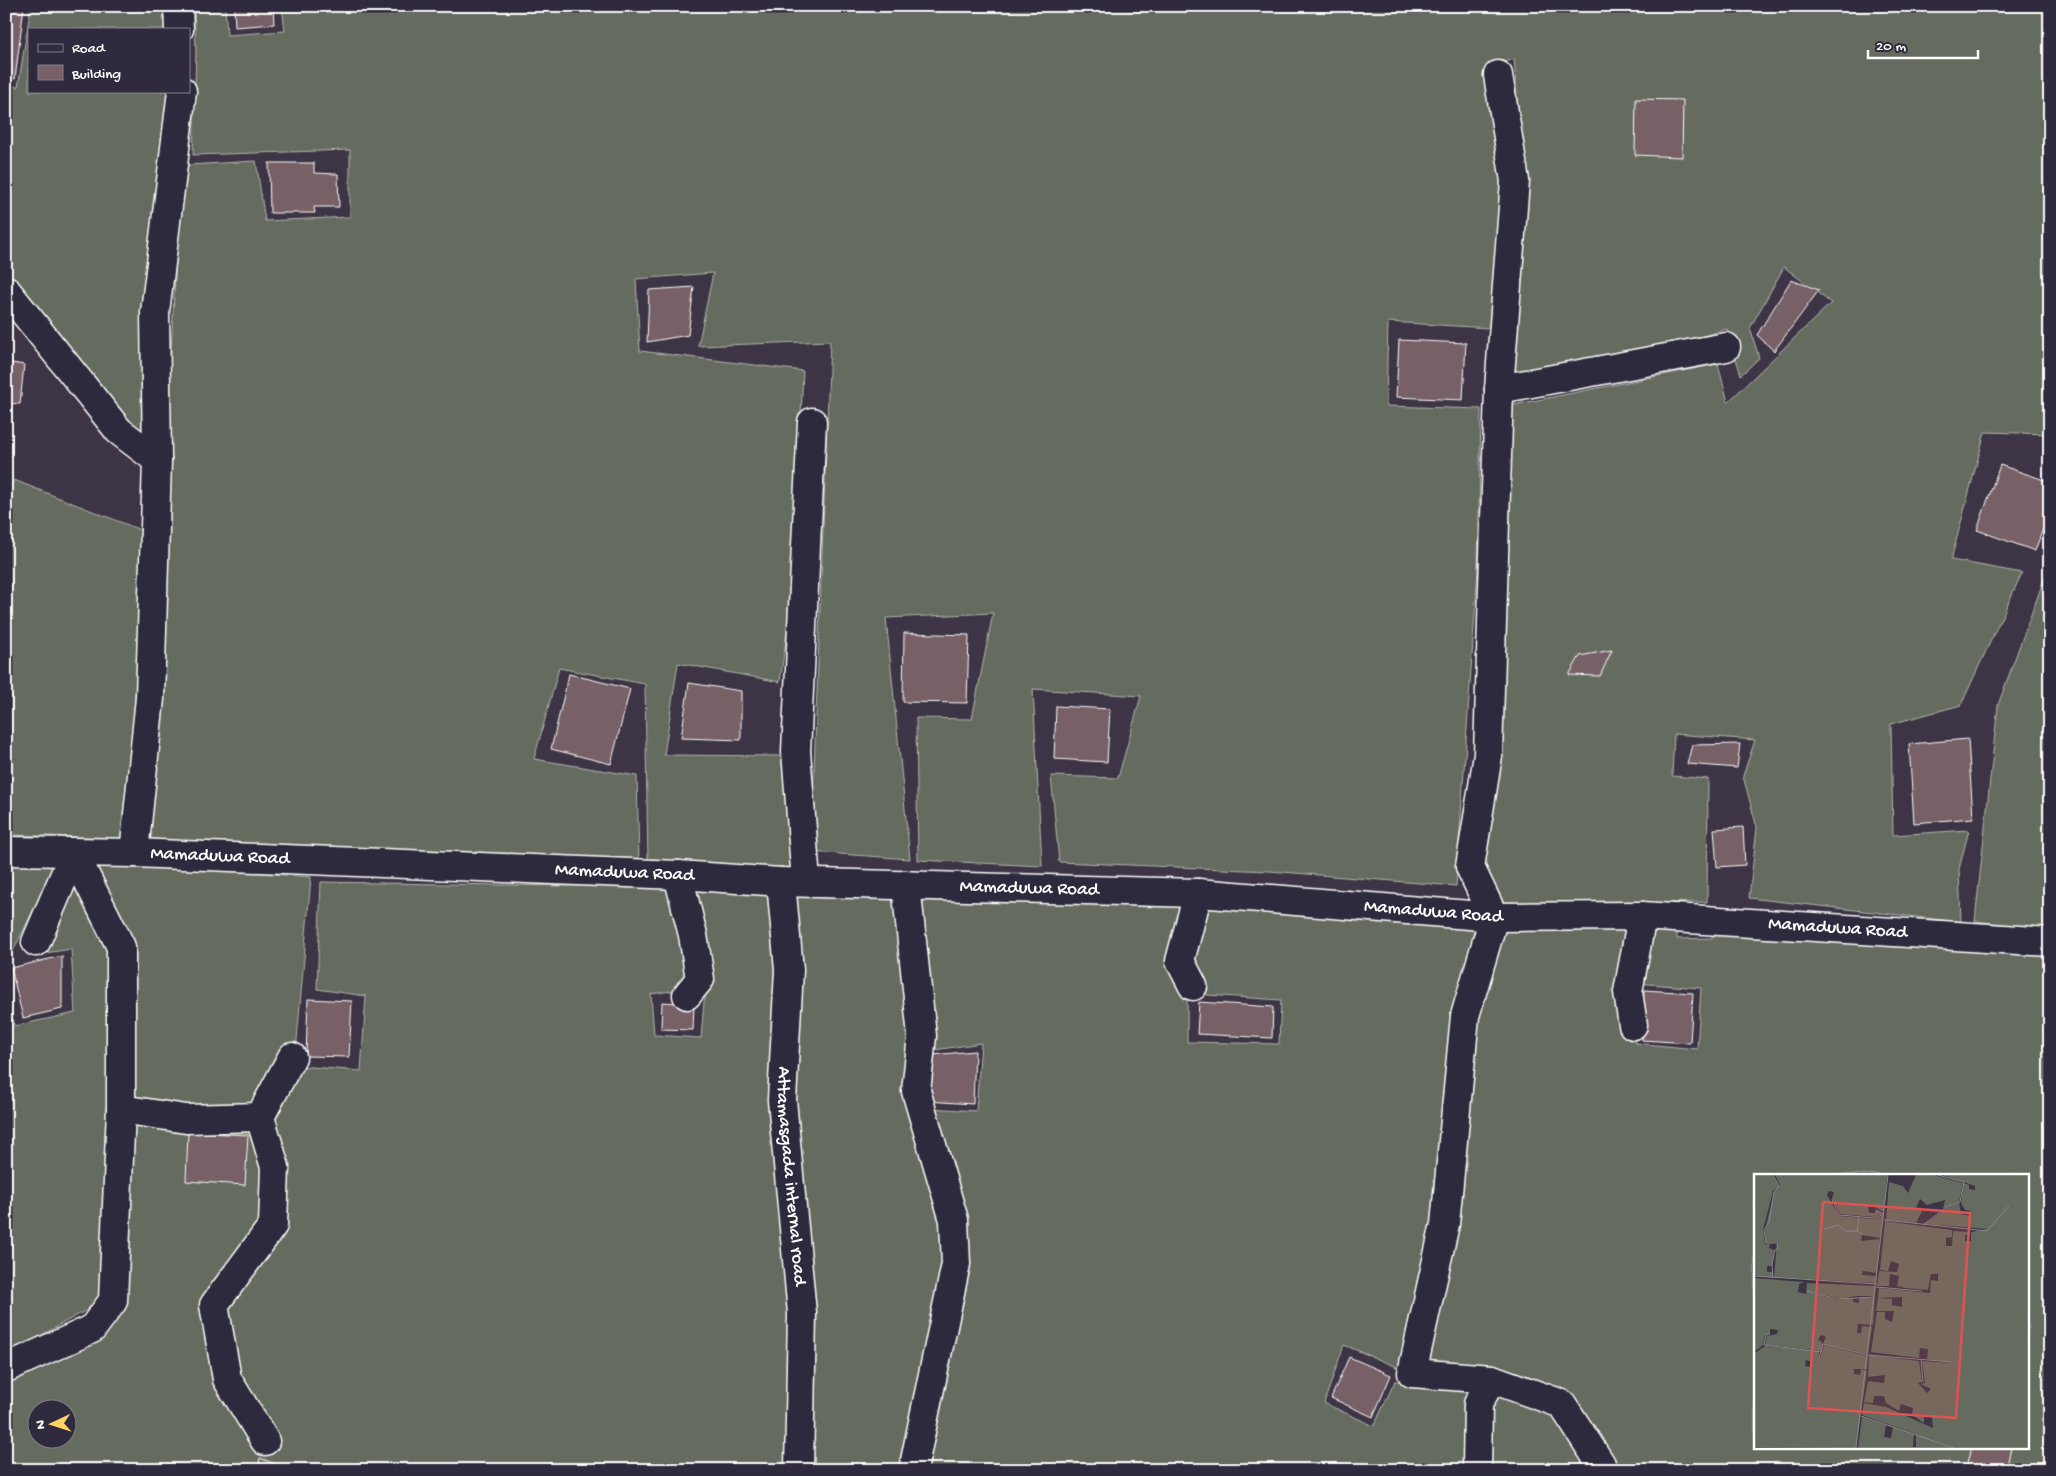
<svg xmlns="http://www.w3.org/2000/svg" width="2056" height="1476" viewBox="0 0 2056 1476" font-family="'Gochi Hand',sans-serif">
<rect width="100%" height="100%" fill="#3d3545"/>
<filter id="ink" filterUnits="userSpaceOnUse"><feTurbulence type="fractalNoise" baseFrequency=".02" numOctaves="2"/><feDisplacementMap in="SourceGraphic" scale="10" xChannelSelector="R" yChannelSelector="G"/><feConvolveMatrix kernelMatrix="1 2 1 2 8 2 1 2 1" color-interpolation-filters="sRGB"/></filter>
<g filter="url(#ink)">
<path fill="#656c5f" stroke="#b2b6af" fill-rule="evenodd" d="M31 6H173V29H29V91H173L147 443 6 277V84L18 87Z
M194 6H225L227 35 285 31 282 6H2050V434L1985 432 1951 560 2022 573 1961 705 1891 724 1893 835 1969 830 1959 869 1961 922 1749 898 1757 828 1743 776 1755 740 1674 734 1672 776 1708 779 1707 902 1494 905 1478 863 1502 625 1513 405 1718 364 1728 402 1831 303 1784 267 1750 328 1759 358 1741 375 1727 329 1668 346 1514 379 1511 299 1524 180 1514 59 1485 69 1506 177 1489 328 1388 322 1386 406 1481 409 1478 569 1456 886 1269 871 1059 862 1051 776 1118 778 1141 696 1033 689 1042 866 918 860 916 718 972 719 993 613 886 618 910 859 811 852 830 341 698 346 713 273 636 279 640 351 803 371 793 589 780 682 678 663 664 755 785 756 796 875 648 863 645 684 559 668 534 759 637 776 639 862 145 844 177 238 188 165 256 161 265 221 350 217V150L193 155 196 51Z
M14 480 143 531 128 838 6 835V498Z
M2050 563V929L1975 921 1998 705Z
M87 859 311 877 297 1040 298 1066 361 1071 366 996 317 989 321 882 564 886 672 884 691 978 678 990 651 994 654 1035 701 1038 704 1002 709 982 694 881 770 887 779 972 777 1200 794 1316 790 1470H6V1383L98 1340 131 945ZM38 1408H68V1438H38Z
M57 863 9 959 6 963V866Z
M74 871 113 946 108 1298 6 1355V986L14 1026 75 1013 71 949 39 954Z
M910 886 1188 892 1187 1042 1279 1044 1281 1000 1207 995 1191 962 1204 893 1482 916 1435 1232 1409 1372 1344 1345 1324 1403 1374 1426 1395 1381 1482 1382 1471 1470H924L934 1436 964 1263 930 1108 976 1111 981 1043 928 1051Z
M793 889H895L948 1220 949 1266 910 1470H812L795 1192Z
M1646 915H1678L1677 939 1712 938V918L2050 950V1470H1606L1567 1398 1419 1366 1466 1071 1496 918 1632 917 1635 1043 1697 1049 1701 988 1635 983ZM1755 1175H2027V1447H1755Z
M1499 1388 1556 1409 1594 1470H1484V1406Z"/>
<path fill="#776166" stroke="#fff" d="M6 6H24L15 79 6 76Z
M234 6H273L274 24 235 27Z
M1636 99 1683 100 1682 157 1635 155Z
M269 163H314V173L338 174 339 207H314L315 213H270Z
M1791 280 1819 290 1774 351 1757 335Z
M694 287 688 335 647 342 649 290Z
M1399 340 1466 343 1463 400 1396 397Z
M6 362 24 365 20 404 6 403Z
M2000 465 2050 482V509L2035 551 1977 530Z
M904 633 969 635 967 703 903 702Z
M1612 650 1600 676 1569 675 1580 656Z
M569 674 630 689 611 764 551 749Z
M689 683 741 691V740L681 738Z
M1056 706 1110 709 1107 762 1054 759Z
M1968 739 1973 818 1914 823 1909 744Z
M1740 744 1737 768 1687 764 1692 745Z
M1743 827 1745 865 1717 867 1714 829Z
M62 956V1009L23 1018 11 968Z
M1644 990 1693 993 1690 1043 1642 1040Z
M308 999 352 1001 349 1057 306 1056Z
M662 1002 694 1004 693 1030 661 1029Z
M1199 1002 1273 1007 1272 1038 1197 1034Z
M975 1051 973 1104 926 1101 921 1056Z
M188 1132 248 1135 245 1185 186 1181Z
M1349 1357 1391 1375 1373 1417 1331 1398Z
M1972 1447H2011L2006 1470H1966Z
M260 1458 290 1470H258Z"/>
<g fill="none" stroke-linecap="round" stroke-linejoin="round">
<defs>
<g id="minor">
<path d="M178 6 179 29"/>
<path d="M1498 75 1515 181 1499 389 1488 755 1470 867 1494 917 1465 1016 1445 1224 1412 1373 1492 1379 1562 1404 1601 1464"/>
<path d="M6 290 119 431 157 460"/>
<path d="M1499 389 1726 347"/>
<path id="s1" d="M6 851 134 853 678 875 781 882 1198 893 1494 917 1642 916 2050 942"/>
<path d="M134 853 150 698 157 460 155 312 182 91"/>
<path d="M678 875 693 935 700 979 687 995"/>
<path id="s2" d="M781 882 789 970 782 1100 802 1313 799 1470"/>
<path d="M806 882 796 751 812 422"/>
<path d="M906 885 922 1036 916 1091 954 1220 956 1264 913 1470"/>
<path d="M1193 986 1180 961 1198 893"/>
<path d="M1633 1025 1628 992 1642 916"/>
<path d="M121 1109 186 1119 260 1117 292 1057"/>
<path d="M260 1117 275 1167 273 1225 214 1305 227 1379 265 1441"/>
<path d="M6 1368 92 1329 113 1301 121 1109V947L74 853 36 942"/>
<path d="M1477 1470 1478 1404 1492 1379"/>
</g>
</defs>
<use href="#minor" stroke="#fff" stroke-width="31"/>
<use href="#minor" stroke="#2f2a3d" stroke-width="28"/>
</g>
</g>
<g text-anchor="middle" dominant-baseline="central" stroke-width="4" stroke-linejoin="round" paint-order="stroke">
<g font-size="19" fill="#fff" stroke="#2f2a3d">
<text stroke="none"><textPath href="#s1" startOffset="214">Mamaduwa Road</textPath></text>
<text stroke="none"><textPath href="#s1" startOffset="619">Mamaduwa Road</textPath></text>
<text stroke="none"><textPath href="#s1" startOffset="1024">Mamaduwa Road</textPath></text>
<text stroke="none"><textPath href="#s1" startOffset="1429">Mamaduwa Road</textPath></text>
<text stroke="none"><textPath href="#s1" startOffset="1834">Mamaduwa Road</textPath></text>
<text stroke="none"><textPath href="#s2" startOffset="295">Attamasgada internal road</textPath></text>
</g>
</g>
<g transform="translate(1754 1174)">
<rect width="275" height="275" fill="#3d3545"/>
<path d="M0 1H18L25 12 19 17 9 56 11 70H16L15 74 20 76 18 92H13V98H19V104L0 101ZM21 1H133L130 38 119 32 114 33 115 39H121V36L129 40 121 43 86 40 78 24 80 18 75 17 73 21 85 42 121 45 130 41 126 64 108 61 107 67 126 65 123 99 109 97 108 101 123 102 122 109 20 103 23 68 12 69 11 57 20 18 26 11ZM162 1H180L209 9 205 28 189 35 191 26 173 31 166 25 162 34 168 37 162 49 132 46 135 8 149 12 154 19ZM189 1H275V274H201L108 241 110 229 132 233 179 254 178 243H170V249L158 241 159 234 147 230 145 237 132 229 130 222H120L119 229 110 228 114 207 130 209 131 201 114 203 115 181 165 187 168 208 164 209 173 219 177 215 167 210 171 209 168 187 199 189 173 185 174 175 166 174 165 184 117 178 123 138H131V145L138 148 140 137H122L124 124 138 125V131L148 133V123L124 124 125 114 176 119 177 106 184 107V100H177L174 116 152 114 143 112 145 102 136 100 135 112H123L125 97 143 98 145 90 137 87 134 97 126 96 131 47 198 56V63L192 64V72H198L199 57 216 58V61H211V67H217V58L233 55 171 50 193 34 205 29 207 40 217 42V37L211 36 207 29 210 9 215 11V15L221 16V12ZM0 104 50 108 45 110 44 118 52 120 53 109 122 112 121 122H101L88 125 53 117 83 126 99 124V128L105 129V124L121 123 119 151 104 150 103 159H107L108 152 118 153 114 180 69 170 72 163 67 161 64 166 68 168V177L11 171 13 162 23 160 24 156 16 155V160L11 161 9 171 0 178ZM70 171 114 182 113 195H100V200L106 201 107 195 113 197 102 274 0 273 1 179 11 172 65 177V184L58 188 52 186 51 192 56 193 57 187 59 189 66 185ZM108 243 132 251 130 263 137 264 139 253 160 260 159 273H162V260L199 274H104Z" fill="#656c5f"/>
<path fill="none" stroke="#8b868f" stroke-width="1" d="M78 25 85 41 121 44 130 40 122 36M105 43 103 57 109 60M130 46 233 57 255 32M169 51 193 33 206 28 210 8 184 1M70 55 84 51 92 57H103M0 102 123 110M19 104 18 90 21 76 24 75 23 69H12L10 56 15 48 20 18 25 12 19 1M122 113 168 117M53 117 83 125 121 123M16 160 12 161 10 171 68 178M167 186 169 208M59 188 65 185 69 170 114 181 198 188M107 242 200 274M102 274 134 1"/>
<path fill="#de5353" fill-opacity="0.15" stroke="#de5353" stroke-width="2.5" d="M69 28 216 39 202 244 54 234Z"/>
<rect width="275" height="275" fill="none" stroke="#fff" stroke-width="2.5"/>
</g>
<rect width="2056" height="1476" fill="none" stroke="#2f2a3d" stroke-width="25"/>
<rect x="12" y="12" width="2031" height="1451" fill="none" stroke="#fff" stroke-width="2" filter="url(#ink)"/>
<rect x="28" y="28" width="162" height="65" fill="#2f2a3d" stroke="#827f8b"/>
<rect x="38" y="44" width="25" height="8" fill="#2f2a3d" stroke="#827f8b"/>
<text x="72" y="52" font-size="15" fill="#ffffff">Road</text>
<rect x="38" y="65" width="25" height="15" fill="#776166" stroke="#827f8b"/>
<text x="72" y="78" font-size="15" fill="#ffffff">Building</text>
<g transform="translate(52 1424) rotate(266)"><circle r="24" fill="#2f2a3d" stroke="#827f8b"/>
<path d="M0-4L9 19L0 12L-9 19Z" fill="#ffd166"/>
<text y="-8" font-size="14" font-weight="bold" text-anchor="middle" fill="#ffffff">N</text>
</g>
<path d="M1868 50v8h110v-8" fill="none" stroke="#ffffff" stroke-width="2.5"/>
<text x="1876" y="50" font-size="15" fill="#ffffff" stroke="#2f2a3d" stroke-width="4" paint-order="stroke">20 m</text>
</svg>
